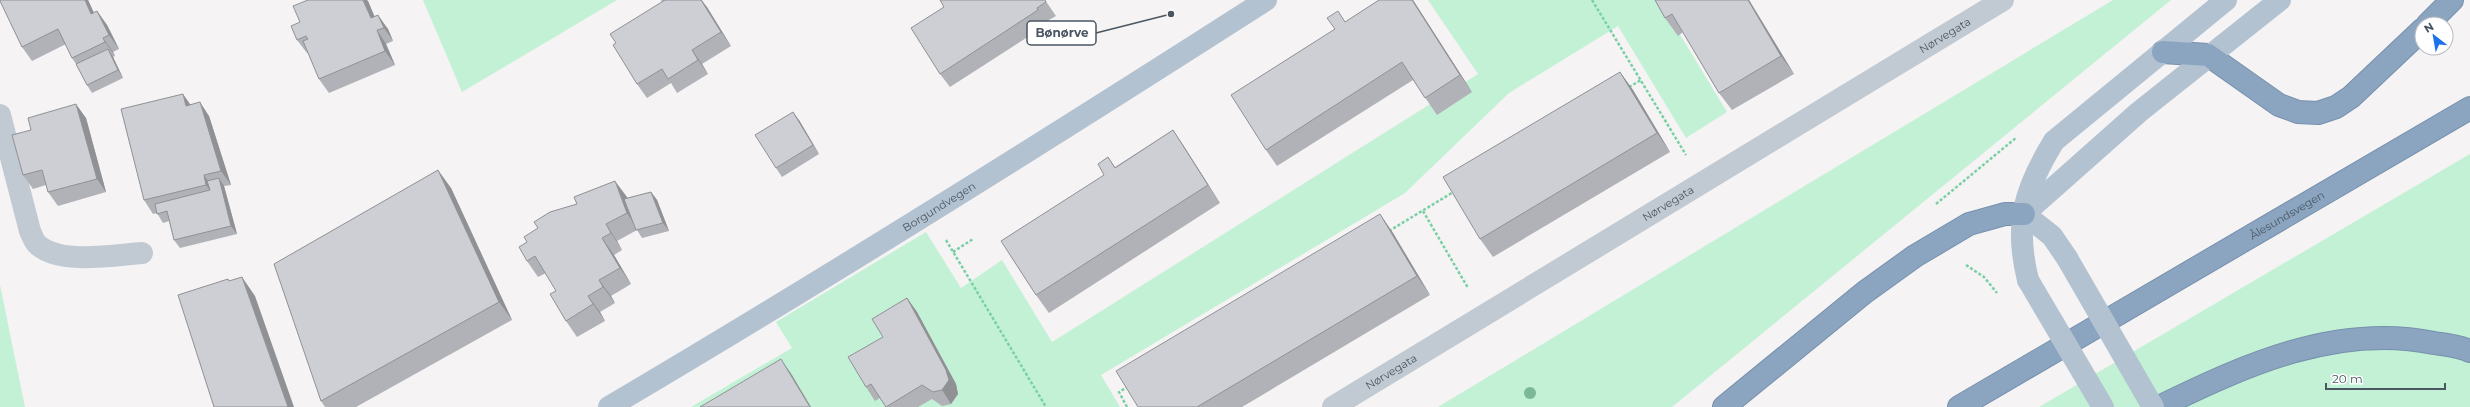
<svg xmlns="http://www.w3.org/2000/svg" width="2470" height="407" viewBox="0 0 2470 407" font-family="Montserrat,sans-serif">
<rect width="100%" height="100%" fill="#f5f3f3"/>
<path fill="#c3f1d5" d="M423 0H617L462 92Z
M1428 0H1659L1727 112 1686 138 1618 26 1509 93 1405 193 1101 375 1120 407H691L792 348 776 322 926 232 961 288 1002 260 1052 342 1478 74Z
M2113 0H2171L1672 407H1438Z
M2470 154V407H2039Z
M0 285 25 407H0Z"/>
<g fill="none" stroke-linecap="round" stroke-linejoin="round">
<defs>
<g id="highway">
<path d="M2428 24 2452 0"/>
<path d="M2163 52 2208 55 2279 105 2298 112 2318 113 2336 107 2351 97 2422 30"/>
<path d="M1724 407 1865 292 1915 256 1969 224 2005 214H2024"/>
<path id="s3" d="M1959 407 2470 108"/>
<path d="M2159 407C2245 365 2337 323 2434 343 2446 345 2459 346 2470 351"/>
</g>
</defs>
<use href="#highway" stroke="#7690ad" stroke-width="24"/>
<path stroke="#7ad0a6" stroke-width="2.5" stroke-dasharray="3 2" stroke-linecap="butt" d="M1592 0 1686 155
M1629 87 1641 80
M1936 204 2017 137
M1423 211 1468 288
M1389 231 1455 191
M946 240 1046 407
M953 252 973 239
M1966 265 1984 277 1997 293
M1127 407 1119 392 1129 386"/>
<g stroke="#c1cad2" stroke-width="22">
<path d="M0 115 30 231C32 235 34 242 38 245 61 265 114 255 142 253"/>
<path id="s1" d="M1333 407 2003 0"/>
</g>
<g stroke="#b3c2d1" stroke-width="22">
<path d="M2024 214 2139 112 2280 0"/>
<path d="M2024 214 2052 236 2067 258"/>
<path d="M2028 280C2014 224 2024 190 2054 141L2226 0"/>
<path id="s2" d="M609 407C831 276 1049 139 1266 0"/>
</g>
<use href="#highway" stroke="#8ba5c1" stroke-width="22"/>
<path stroke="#b3c2d1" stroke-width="22" d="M2067 258 2153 407
M2028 280 2103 407"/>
</g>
<circle fill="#7bb799" cx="1530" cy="393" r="6"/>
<path fill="#b0b2b7" d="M0 0H88L94 13 97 11 107 25 119 49 113 52 115 56 113 57 123 78 92 93 87 85 76 64 72 58 66 44 32 61 22 47Z
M661 0H702L731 46 702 64 708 74 677 93 671 83 647 98 637 84 662 2Z
M940 0H1045L1056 16 1047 21 1048 24 950 87 940 74 944 7Z
M1379 0H1413L1472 92 1437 115 1413 80 1277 166 1266 150 1335 29Z
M1655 0H1749L1794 74 1732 110 1719 93 1683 32 1678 36 1665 18Z
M368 1 374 17 388 29 393 41 386 44 395 65 329 93 319 79 308 53H307L297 40Z
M1620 72 1633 90 1670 152 1493 257 1480 239Z
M190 104 209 116 231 185 224 186 237 234 180 248 174 240 169 221 163 223 157 213 153 214 144 200Z
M86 118 106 192 58 206 48 192 46 185 33 189 23 175Z
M799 120 819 154 782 177 776 168Z
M1173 130 1185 148 1220 203 1049 313 1036 295 1104 175 1108 157 1115 167Z
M451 188 512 320 356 407H325L321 401Z
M651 192 657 200 669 231 642 238 637 230 617 241 622 250 614 255 631 284 611 296 615 303 600 312 605 321 577 337 566 321 556 291 546 273 538 277 527 261 627 198Z
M1380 214 1393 233 1430 295 1242 407H1138Z
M907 298 917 312 956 384 958 394 951 404 942 406 932 399 918 407H886L880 398 875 401 866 387 883 337Z"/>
<path fill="#909195" d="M85 0H88L101 28 91 14Z
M363 0H367L368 1 380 29 371 18Z
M701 0 707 7 731 46 721 32Z
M1412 0H1413L1472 92 1460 75Z
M1748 0H1749L1794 74 1781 56Z
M97 11 107 25 119 49 109 35Z
M378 15 388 29 393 41 384 28Z
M377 30 386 44 395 65 385 51Z
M103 38 113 52 115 56 105 42Z
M108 49 113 57 123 78 118 70Z
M692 50 702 64 708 74 698 60Z
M1620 72 1633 90 1670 152 1657 133Z
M183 94 192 107 186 106Z
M200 102 209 116 231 185 221 171Z
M76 104 86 118 106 192 97 179Z
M793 112 799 120 819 154 813 145Z
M1173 130 1185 148 1220 203 1208 185Z
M438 170 451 188 512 320 499 302Z
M204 175 213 189 216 199 206 185Z
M219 178 224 186 237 234 231 226Z
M615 181 627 197 638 230 627 213Z
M651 192 657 200 669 231 663 223Z
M1380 214 1393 233 1430 295 1417 276Z
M606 224 617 241 622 250 611 233Z
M602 238 614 255 631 284 620 268Z
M242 277 255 296 294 407H288Z
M599 280 611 296 615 303 603 287Z
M588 296 600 312 605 321 593 304Z
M907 298 917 312 956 384 958 394 951 404 942 390Z
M781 359 792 375 811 407H810Z"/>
<path fill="#cdcfd5" stroke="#909195" d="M0 0H85L91 14 97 11 109 35 103 38 105 42 72 58 58 29 22 47 0 1Z
M308 0H363L371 18 378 15 384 28 377 30 385 51 319 79 303 41 308 39 306 36 297 40 291 26 300 22 293 6Z
M665 0H701L721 32 692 50 698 60 668 79 662 69 637 84 613 45 616 43 610 34Z
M940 0H1045L1046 2 1037 8 1038 10 940 74 911 28 944 7Z
M1379 0H1412L1460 75 1425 98 1402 62 1266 150 1231 95 1335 29 1327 18 1338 11 1345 22Z
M1655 0H1748L1781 56 1719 93 1672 14 1665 18Z
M108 49 118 70 87 85 76 64Z
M1620 72 1657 133 1480 239 1443 177Z
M183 94 186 106 200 102 221 171 204 175 206 185 144 200 121 109Z
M76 104 97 179 48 192 42 170 23 175 12 135 31 130 28 118Z
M793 112 813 145 776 168 755 135Z
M1173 130 1208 185 1036 295 1001 241 1104 175 1098 164 1108 157 1115 168Z
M438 170 499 302 321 401 274 264Z
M219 178 231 226 174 240 167 211 157 214 155 204 210 190 207 181Z
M615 181 627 213 606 224 611 233 602 238 620 268 599 280 603 287 588 296 593 304 566 321 550 294 556 291 535 256 527 261 519 247 527 242 524 237 538 228 534 222 550 212 577 204 574 197Z
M651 192 663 223 636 230 624 199Z
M1380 214 1417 276 1197 407H1138L1116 371Z
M242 277 288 407H214L178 295 228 279 229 281Z
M907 298 946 370 949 380 942 390 933 392 922 385 886 407 871 384 866 387 848 357 883 337 872 319Z
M781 359 810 407H700Z"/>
<g text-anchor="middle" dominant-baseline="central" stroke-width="3.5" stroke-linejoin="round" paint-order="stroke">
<g font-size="11" fill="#4a5661" stroke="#fff">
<text stroke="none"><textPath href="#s1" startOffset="716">Nørvegata</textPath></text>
<text stroke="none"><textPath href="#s1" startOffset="392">Nørvegata</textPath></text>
<text stroke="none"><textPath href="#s2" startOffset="386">Borgundvegen</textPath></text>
<text stroke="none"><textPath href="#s3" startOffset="380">Ålesundsvegen</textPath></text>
<text stroke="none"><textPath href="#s1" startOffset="68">Nørvegata</textPath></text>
</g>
</g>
<path fill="none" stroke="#4a5661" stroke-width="1.5" d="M1171 14L1096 33"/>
<circle fill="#4a5661" stroke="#fff" stroke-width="1.5" cx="1171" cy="14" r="4"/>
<rect fill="#fff" stroke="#4a5661" stroke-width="1.5" x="1027" y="21" width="69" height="24" rx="4"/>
<g font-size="12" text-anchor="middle" font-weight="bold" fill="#4a5661">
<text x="1062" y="37">Bønørve</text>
</g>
<g transform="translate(2434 36) rotate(329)"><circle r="19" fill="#ffffff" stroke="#b7bbc0"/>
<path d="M0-3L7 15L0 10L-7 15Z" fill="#1a73e8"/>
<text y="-6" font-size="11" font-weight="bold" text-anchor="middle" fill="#4a5661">N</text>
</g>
<path d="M2326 383v6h119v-6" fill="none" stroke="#4a5661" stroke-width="2"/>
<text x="2332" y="383" font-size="12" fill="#4a5661" stroke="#ffffff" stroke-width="3" paint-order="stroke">20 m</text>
</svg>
